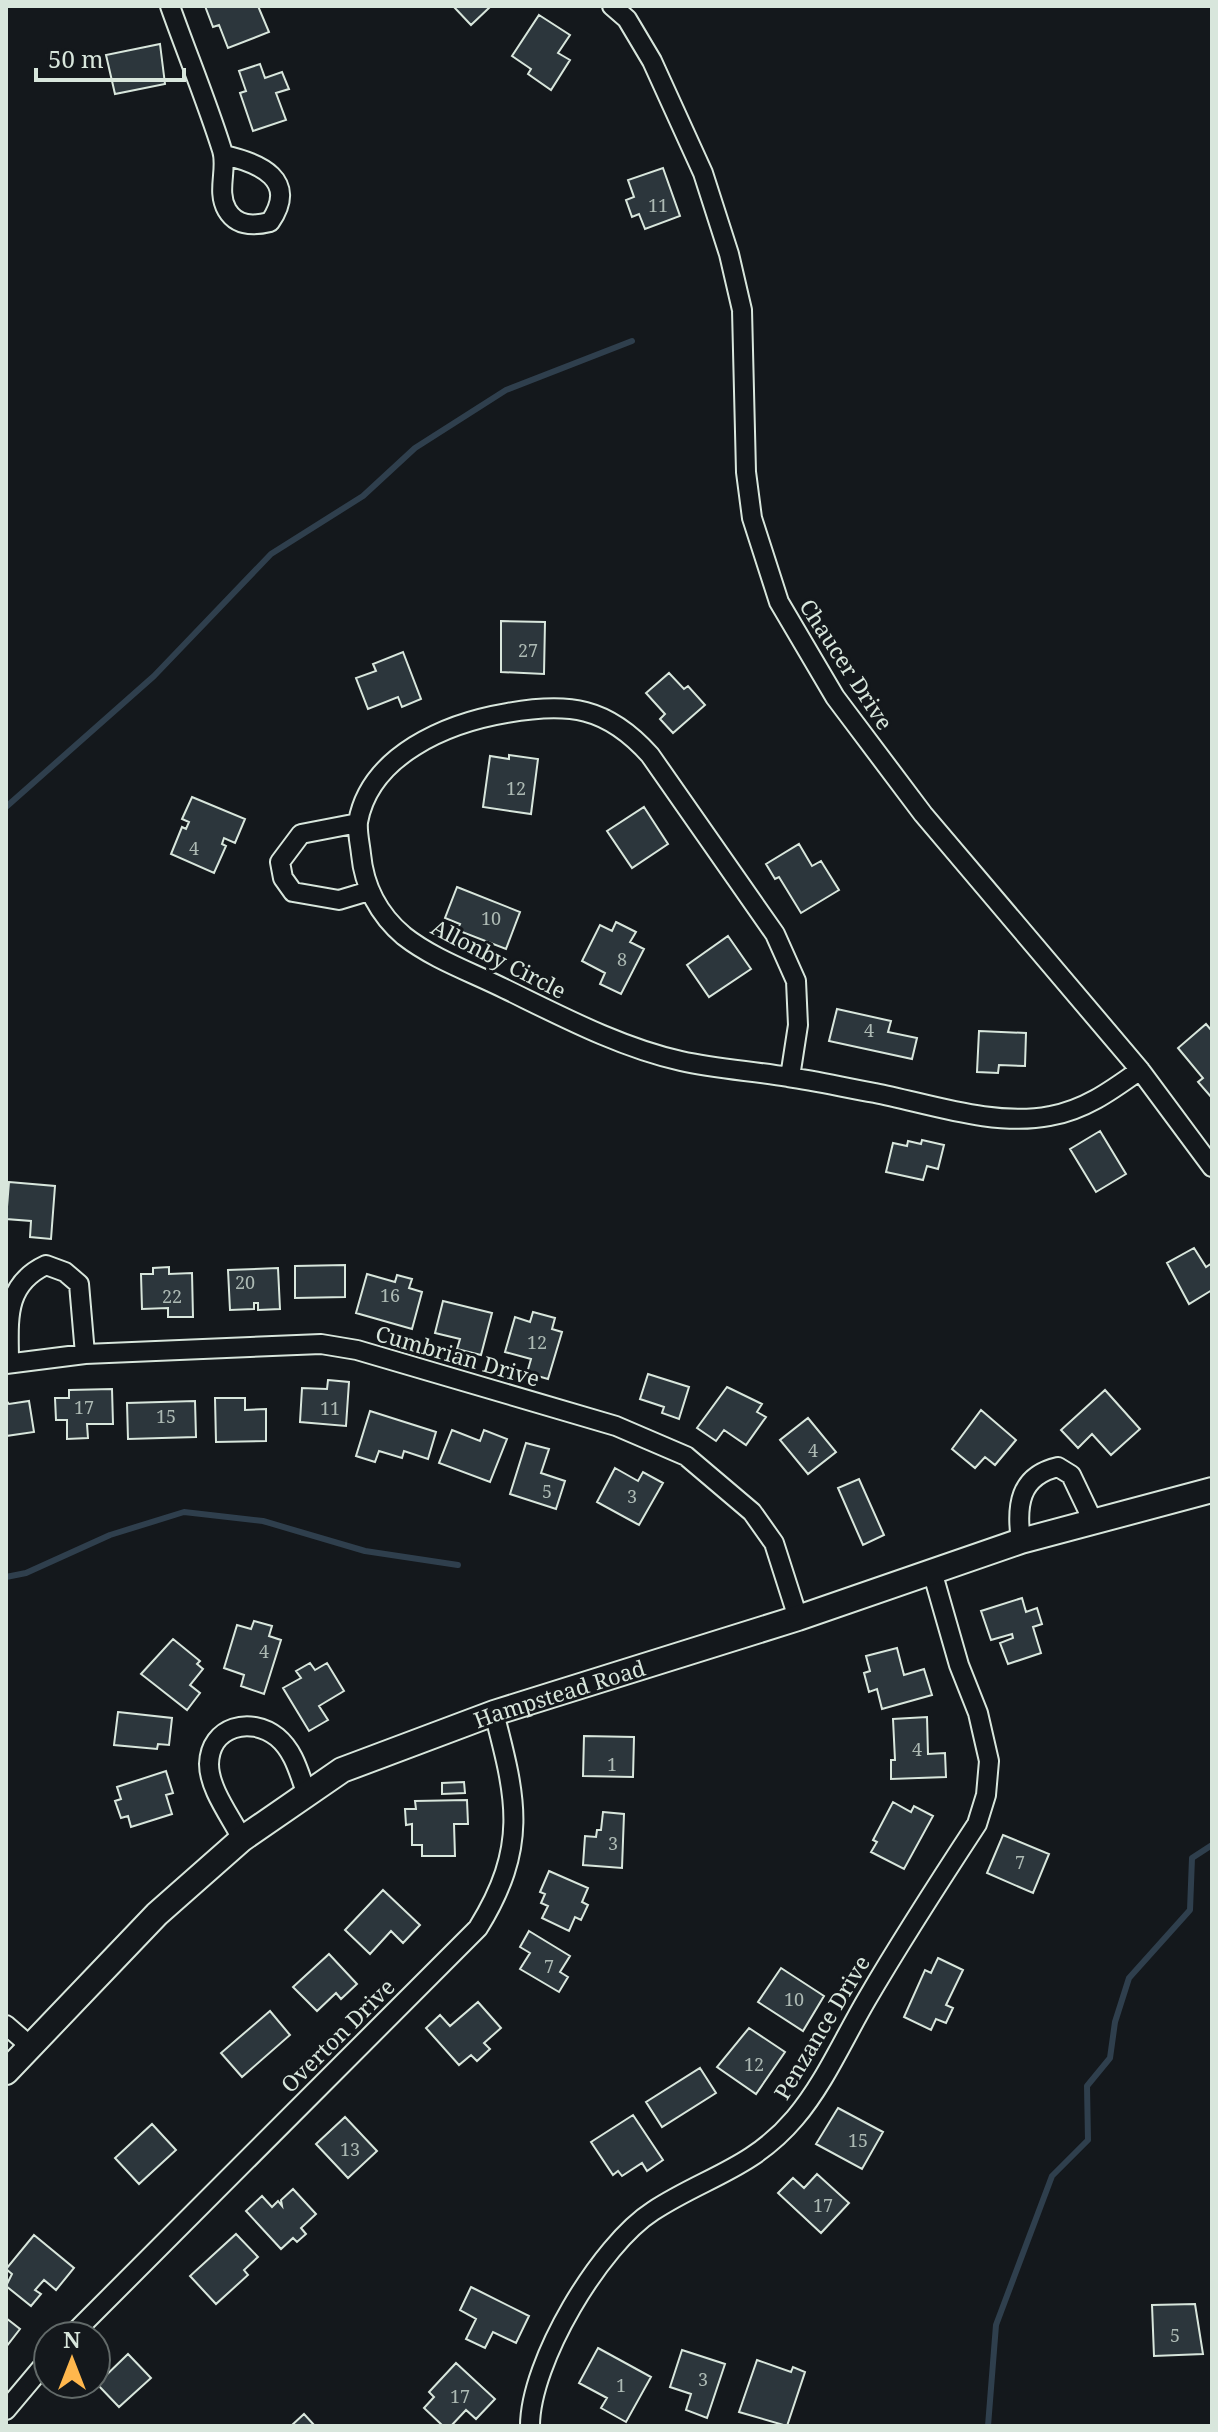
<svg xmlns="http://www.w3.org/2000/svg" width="1218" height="2432" viewBox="0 0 1218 2432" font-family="'Noto Serif',serif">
<rect width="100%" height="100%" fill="#14181c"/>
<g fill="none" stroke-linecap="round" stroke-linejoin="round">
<path stroke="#2f3f4d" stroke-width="6" d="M6 807 154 676 271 554 363 496 415 448 506 390 632 341
M6 1577 26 1573 110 1535 184 1512 263 1521 365 1551 458 1565
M988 2426 996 2325 1052 2176 1088 2140 1087 2086 1110 2058 1115 2022 1129 1978 1190 1910 1192 1858 1212 1845"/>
</g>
<path fill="#2c363c" stroke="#d8e6dc" stroke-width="2" d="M205 6H258L269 32 228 48 219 25 213 27Z
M453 6H491L471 25Z
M539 15 570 35 558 53 570 60 551 90 528 74 531 69 512 56Z
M160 44 165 84 115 94 106 55Z
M260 64 265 78 282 72 289 89 276 93 286 120 253 131 240 93 246 91 239 71Z
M663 168 680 216 645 229 639 214 632 217 626 200 634 197 628 180Z
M501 621 545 622 544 674 501 672Z
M403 652 421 699 402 707 398 697 368 709 356 678 376 671 373 664Z
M669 673 684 689 688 686 705 705 673 733 660 719 665 714 646 693Z
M509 755 538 759 531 814 483 807 490 756 509 759Z
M192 797 245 819 235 843 224 838 222 844 226 846 214 873 171 854 182 827 186 829 189 822 182 819Z
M644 807 668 844 632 868 607 831Z
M799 844 812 866 821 861 839 890 801 913 779 877 775 879 766 864Z
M457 887 520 912 506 949 457 930 460 924 445 918Z
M616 922 636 932 630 942 644 949 621 994 600 984 605 973 582 961 600 925 612 931Z
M728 936 751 969 709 997 687 965Z
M837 1009 891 1021 888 1032 917 1038 912 1059 829 1041Z
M1206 1024 1212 1031V1098L1198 1082 1203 1078 1178 1048Z
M979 1031 1026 1033 1025 1066 999 1065 998 1073 977 1072Z
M1100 1131 1126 1174 1096 1192 1070 1149Z
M922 1140 944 1145 938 1169 927 1166 923 1180 886 1172 893 1143 907 1146 908 1141 921 1144Z
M9 1182 55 1186 51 1239 30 1237 31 1221 6 1219Z
M1194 1248 1206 1267 1212 1263V1290L1189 1304 1167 1263Z
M345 1265V1297L295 1298V1266Z
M169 1267V1274L192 1273 193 1317H168V1308L142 1309 141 1274H153V1268Z
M278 1268 280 1309 258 1310V1303H254V1309L230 1310 228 1270Z
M367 1274 395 1282 397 1275 412 1279 409 1288 422 1292 412 1329 356 1313Z
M443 1301 492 1313 481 1355 457 1349 460 1339 435 1333Z
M533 1312 555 1318 552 1329 562 1332 548 1379 527 1373 531 1359 505 1352 515 1317 530 1322Z
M648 1374 689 1387 679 1419 662 1413 664 1407 640 1399Z
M328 1380 349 1382 346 1426 300 1422 302 1388 327 1389Z
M727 1387 762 1404 757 1412 766 1417 746 1445 724 1430 716 1441 697 1428Z
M112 1389 113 1424H87L88 1438 67 1439V1420H56L55 1398H69V1390Z
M1105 1390 1140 1429 1111 1455 1092 1434 1078 1448 1061 1430Z
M215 1398H245V1410L266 1409V1441L216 1442Z
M6 1400 9 1404 29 1401 34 1432 6 1436Z
M195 1401 196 1437 128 1439 127 1403Z
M981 1410 1016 1440 995 1465 985 1457 975 1468 952 1449Z
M370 1411 436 1432 428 1459 404 1451 402 1458 379 1451 375 1462 356 1456Z
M808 1418 836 1452 808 1474 780 1440Z
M452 1430 480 1441 484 1430 507 1439 490 1482 439 1463Z
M526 1443 549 1449 541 1473 565 1481 556 1509 510 1494Z
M615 1468 638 1481 643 1472 663 1483 639 1525 597 1502Z
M859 1479 884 1535 863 1545 838 1488Z
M1022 1598 1026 1612 1037 1608 1042 1624 1033 1627 1041 1653 1008 1664 1000 1643 1013 1638 1012 1634 991 1640 981 1611Z
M254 1621 272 1626 269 1636 281 1640 264 1694 241 1686 244 1675 224 1668 237 1625 251 1629Z
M173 1639 200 1661 197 1664 203 1669 190 1685 200 1693 187 1710 141 1674Z
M897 1648 904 1675 924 1669 932 1695 882 1709 877 1689 869 1692 864 1673 870 1671 866 1656Z
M310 1663 315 1670 327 1663 344 1691 319 1706 328 1720 309 1731 283 1688 301 1678 296 1671Z
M118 1712 172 1718 169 1745 158 1744 157 1749 114 1745Z
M927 1717 928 1754 945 1753 946 1777 891 1779V1760H895L893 1719Z
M584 1736 634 1737 633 1777 583 1776Z
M166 1771 173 1793 166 1795 172 1814 131 1827 128 1816 121 1818 115 1801 121 1799 117 1787Z
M464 1782 465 1793 442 1794V1783Z
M467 1800 468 1824H454L455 1856H422V1845H412V1824L406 1825 405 1809H416L415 1801Z
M893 1802 911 1812 914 1806 933 1816 904 1869 871 1852 877 1842 873 1840Z
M603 1812 624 1814 622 1868 583 1865 585 1836 596 1837 597 1830H601Z
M1003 1835 1049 1854 1033 1893 987 1873Z
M549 1871 588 1888 582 1902 588 1905 581 1920 575 1917 569 1931 542 1918 548 1906 541 1903 545 1894 540 1892Z
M383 1890 420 1925 403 1943 391 1931 370 1954 345 1930Z
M529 1931 570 1956 560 1972 568 1977 559 1992 520 1969 530 1953 520 1947Z
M329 1954 357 1984 341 1999 336 1993 317 2011 293 1987Z
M938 1958 963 1970 946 2005 953 2008 946 2023 936 2019 931 2030 904 2017 925 1970 931 1973Z
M781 1968 824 1996 803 2031 758 2002Z
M478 2002 501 2028 484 2043 490 2049 477 2061 471 2055 459 2065 426 2028 440 2015 450 2026Z
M270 2011 290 2035 242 2077 221 2053Z
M749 2028 785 2052 756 2094 717 2067Z
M700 2068 716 2093 662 2127 646 2102Z
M838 2108 883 2132 862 2169 816 2144Z
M633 2115 663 2160 647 2171 642 2163 622 2176 618 2171 613 2175 591 2142Z
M345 2117 377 2151 348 2178 316 2144Z
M152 2124 176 2150 139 2184 115 2158Z
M817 2174 849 2203 821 2233 778 2193 793 2178 804 2188Z
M293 2189 316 2214 301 2228 306 2234 297 2242 293 2238 281 2249 246 2211 262 2196 272 2207 278 2201 282 2206 281 2200Z
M236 2234 258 2257 244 2270 248 2275 216 2304 190 2276Z
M34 2235 74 2268 56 2290 44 2280 35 2290 41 2294 31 2306 6 2286 12 2274 6 2269Z
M471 2287 529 2316 516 2343 493 2332 485 2348 466 2339 476 2319 460 2310Z
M1195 2304 1203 2354 1154 2356 1152 2305Z
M6 2318 20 2329 6 2347Z
M598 2348 651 2377 626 2422 601 2408 607 2398 579 2383Z
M682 2350 725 2364 707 2418 686 2410 691 2394 670 2387Z
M128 2354 151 2378 119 2407 97 2384Z
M757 2360 791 2372 793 2367 805 2372 787 2426 739 2412Z
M456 2363 495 2399 476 2419 466 2410 451 2426H443L424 2408 434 2397 429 2392Z
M304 2414 315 2426H291Z"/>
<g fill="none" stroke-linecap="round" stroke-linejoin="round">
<defs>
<path id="street" d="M170 6C187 54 207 102 222 150 228 169 216 191 227 210 237 227 254 226 270 222 299 180 260 163 224 155
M612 6 627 19 652 61 703 173 729 254 742 310 746 472 752 518 779 602 835 697 923 814 1140 1070 1212 1167
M358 823 301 834 280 862 283 878 293 892 339 900 369 891
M790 1077 798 1025 796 981 775 934 650 755C607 707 569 702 507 713 447 723 370 755 358 822 357 832 360 844 361 854 364 886 379 915 404 936 432 958 468 971 499 986 557 1014 618 1047 681 1061 716 1069 753 1071 788 1077 817 1081 846 1088 875 1093 930 1104 995 1127 1050 1116 1085 1110 1112 1090 1140 1070
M9 1363C9 1322 3 1285 46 1265L65 1272 79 1284 85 1354
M6 1364 85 1354 321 1344 357 1350 616 1426 686 1456 752 1512 774 1543 798 1618
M1021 1541C1016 1506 1019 1476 1058 1467L1071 1475 1093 1521
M242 1839C231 1817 209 1789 209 1764 210 1726 251 1716 277 1737 294 1751 299 1773 306 1792
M6 2025 29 2045
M71 2336 478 1928C528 1847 517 1800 494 1713
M6 2410 48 2360
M530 2426C530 2362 600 2245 653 2211 705 2177 752 2169 795 2118 824 2084 844 2038 867 1999 902 1939 939 1882 977 1824L986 1795 989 1761 978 1713 959 1665 932 1571"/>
<g id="secondary">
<path id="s1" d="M6 2072 157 1914 242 1839 342 1770 494 1713 798 1618 1021 1541 1212 1490"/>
</g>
</defs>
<use href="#street" stroke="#d8e6dc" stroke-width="22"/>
<use href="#secondary" stroke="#d8e6dc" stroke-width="28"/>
<use href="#street" stroke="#14181c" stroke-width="18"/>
<use href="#secondary" stroke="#14181c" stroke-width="24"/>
</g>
<g text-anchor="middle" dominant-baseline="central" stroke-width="6" stroke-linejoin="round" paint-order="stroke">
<g font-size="18" fill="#adbab4">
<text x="658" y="205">11</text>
<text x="528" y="650">27</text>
<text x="516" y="788">12</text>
<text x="194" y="848">4</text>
<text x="491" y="918">10</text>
<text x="622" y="959">8</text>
<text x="869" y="1030">4</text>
<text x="245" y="1282">20</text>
<text x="390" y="1295">16</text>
<text x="172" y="1296">22</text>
<text x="537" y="1342">12</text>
<text x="84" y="1407">17</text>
<text x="330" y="1408">11</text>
<text x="166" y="1416">15</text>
<text x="813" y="1450">4</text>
<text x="547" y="1491">5</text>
<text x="632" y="1496">3</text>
<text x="264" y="1651">4</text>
<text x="917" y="1749">4</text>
<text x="612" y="1764">1</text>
<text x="613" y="1843">3</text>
<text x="1020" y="1862">7</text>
<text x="549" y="1966">7</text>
<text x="794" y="1999">10</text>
<text x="754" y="2064">12</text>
<text x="858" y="2140">15</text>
<text x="350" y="2149">13</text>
<text x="823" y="2205">17</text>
<text x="1175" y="2335">5</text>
<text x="703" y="2379">3</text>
<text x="621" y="2385">1</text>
<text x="460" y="2396">17</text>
</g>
<g font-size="22" fill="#d8e6dc" stroke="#14181c">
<text transform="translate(847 664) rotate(57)">Chaucer Drive</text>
<text transform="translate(499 958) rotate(27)">Allonby Circle</text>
<text transform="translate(458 1355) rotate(16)">Cumbrian Drive</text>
<text stroke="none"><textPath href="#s1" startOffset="684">Hampstead Road</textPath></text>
<text transform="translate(821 2027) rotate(-59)">Penzance Drive</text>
<text transform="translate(337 2035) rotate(-45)">Overton Drive</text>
</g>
</g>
<rect width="1218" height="2432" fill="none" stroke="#d8e6dc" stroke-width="16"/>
<g transform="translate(72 2360)"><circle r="38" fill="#14181c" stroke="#626a69" stroke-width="2"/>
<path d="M0-6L14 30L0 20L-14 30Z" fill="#ffb74d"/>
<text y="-12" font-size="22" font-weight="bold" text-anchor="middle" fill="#d8e6dc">N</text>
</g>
<path d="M36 68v12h148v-12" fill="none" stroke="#d8e6dc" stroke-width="4"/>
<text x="48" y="68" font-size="24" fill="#d8e6dc" stroke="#14181c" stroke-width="6" paint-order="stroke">50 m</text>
</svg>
